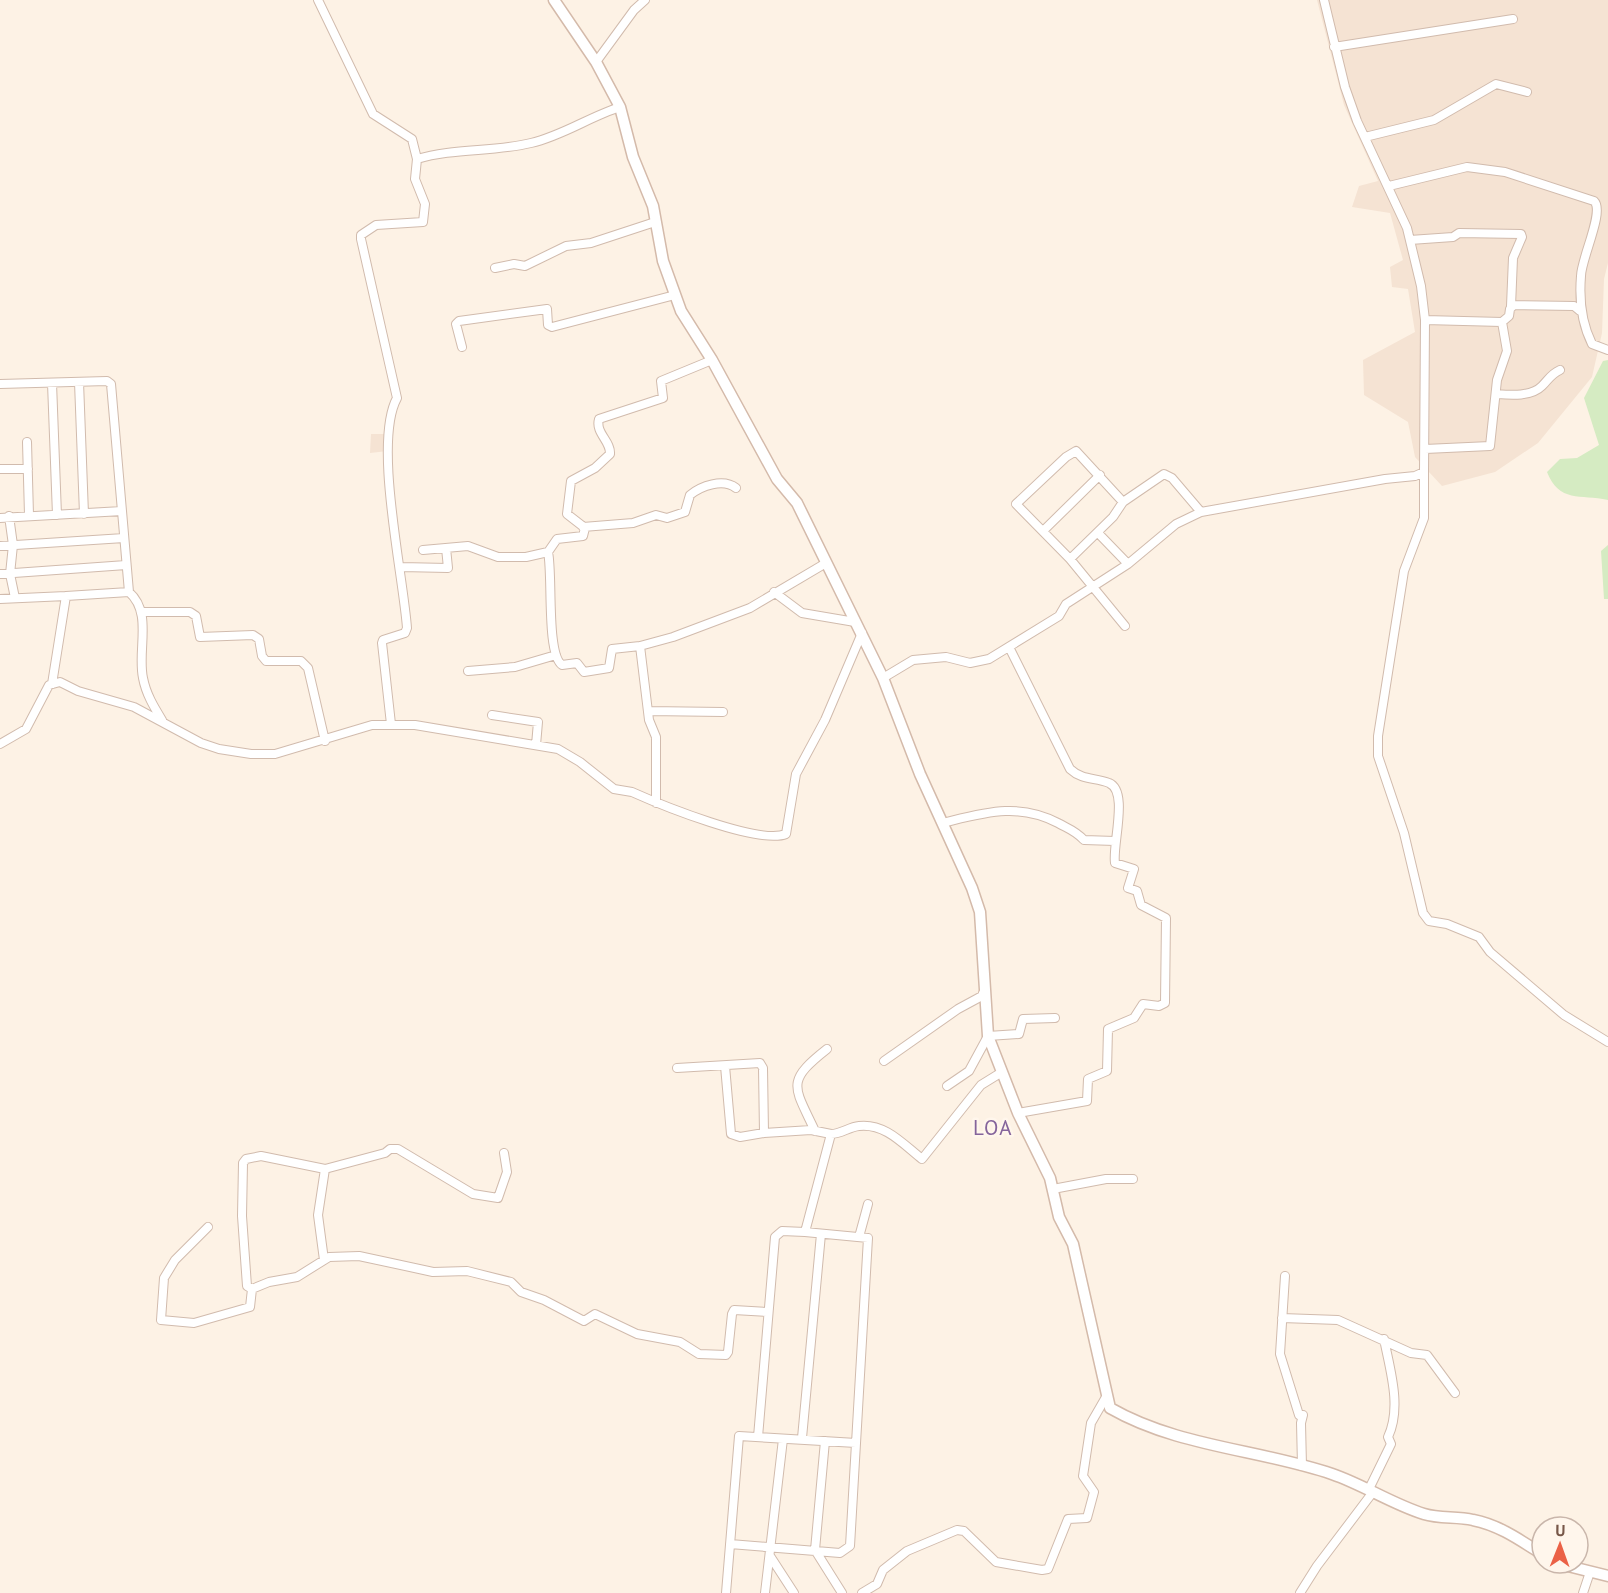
<svg xmlns="http://www.w3.org/2000/svg" width="1608" height="1593" viewBox="0 0 1608 1593" font-family="'PT Sans',sans-serif">
<rect width="100%" height="100%" fill="#fdf2e5"/>
<path fill="#f5e3d3" d="M1317 0H1608V263L1604 279 1602 333 1592 377 1538 443 1495 472 1442 486 1415 457 1408 422 1364 395 1363 360 1415 332 1408 289 1392 287 1390 267 1403 260 1390 213 1352 207 1359 186 1378 181 1344 105Z
M371 434H388V451L370 453Z"/>
<path fill="#d5ebc2" d="M1608 360V500C1580 494 1559 503 1547 472L1560 459 1577 458 1599 445 1584 398 1603 361Z
M1608 545V599H1604L1601 551Z"/>
<g fill="none" stroke-linecap="round" stroke-linejoin="round">
<defs>
<path id="street" d="M318 0 373 114 412 139 417 159 415 179 425 204 423 222 376 225 361 235V239L397 398C373 442 403 573 407 628L405 633 383 640 382 643 391 724
M1334 47 1513 19
M596 62 634 10 645 0
M1365 137 1434 120 1496 84 1527 92
M417 159C453 148 494 152 531 143 562 136 589 117 620 107
M1389 186 1467 167 1505 172 1594 201C1605 211 1581 259 1581 276 1579 300 1581 322 1592 344L1608 350
M1410 240 1453 237 1459 233 1521 234 1522 237 1513 258 1511 306
M495 268 514 264 525 266 566 246 591 243 655 222
M1425 320 1502 322 1509 316 1510 309 1514 305 1574 306 1580 311
M462 347 456 324 459 321 547 309 548 325 552 327 675 295
M79 382 84 514
M52 383 57 515
M0 384 107 381 111 384 129 592
M1496 394C1510 395 1531 397 1542 386 1549 379 1551 374 1560 370
M27 442 29 515
M1425 449 1490 446 1497 380 1507 351 1502 322
M0 469H28
M1424 472V518L1404 571 1378 736V756L1404 833 1423 913 1429 921 1447 924 1479 937 1490 952 1564 1015 1608 1042
M1123 502 1076 451 1066 457 1016 504 1070 559 1125 626
M9 516 13 545 10 574 15 598
M0 518 122 511
M583 527 633 523 656 515 667 518 685 512 690 495C701 486 723 478 736 488
M1043 531 1100 475
M1098 533 1128 564
M0 546 124 538
M423 550 468 546 498 557H526L548 552 557 539 583 536 585 528 567 514 571 481 595 468 610 454C611 441 595 433 599 419L663 398 661 381 712 360
M548 552C553 574 546 654 562 665L577 663 584 672 609 668 612 649 640 646 673 637 750 608 826 563
M1070 559 1113 517 1123 502 1164 474 1172 478 1201 512
M401 567 448 568 446 548
M0 574 126 565
M774 592 802 613 855 622
M0 599 66 596
M142 612H190L196 616 200 637 253 635 259 639 262 656 266 661H301L308 668 325 741
M640 646 649 720 656 737V803
M1009 647 1070 769C1083 781 1095 777 1109 783 1129 791 1112 845 1115 863L1134 869 1128 888 1137 891 1141 905 1166 918 1165 1003 1159 1006 1143 1004 1134 1018 1108 1029 1107 1071 1088 1079 1087 1101 1018 1113
M468 671 515 667 556 655
M883 678 913 660 946 657 970 663 989 659 1059 616 1066 604 1128 564 1176 524 1201 512 1385 479 1415 476 1424 472 1425 320 1421 286 1407 228 1357 121 1345 87 1324 0
M52 684 66 596 129 592C153 613 137 650 143 678 146 694 154 707 162 720
M648 711 723 712
M492 715 538 722 536 745
M0 744 26 729 49 685 60 682 78 691 134 707 201 743 219 749 251 754H275L372 725H415L558 749 580 762 614 789 632 792C661 805 759 845 786 834L796 774 825 720 862 633
M942 823C984 813 1018 802 1058 823 1069 829 1076 831 1084 840L1115 841
M884 1061 958 1009 982 996 983 993
M725 1066 731 1134 740 1137 764 1133
M677 1068 760 1063 763 1068 764 1133 811 1130 831 1134
M947 1086 969 1071 988 1036 1019 1034 1023 1019 1055 1018
M815 1131C794 1086 785 1082 827 1049
M1053 1189 1106 1179H1133
M208 1227 175 1260 164 1278 161 1320 194 1323 250 1307 252 1289 247 1286 242 1216 243 1163 246 1159 261 1156 325 1169 385 1153 390 1149H398L473 1194 498 1198 507 1172 504 1153
M859 1237 868 1204
M324 1260 318 1215 325 1169
M1285 1276 1280 1354 1299 1415H1303L1301 1423 1302 1466
M252 1289 269 1282 297 1277 329 1257 359 1256 433 1272 467 1271 511 1282 521 1292 544 1300 584 1321 595 1314 637 1334 680 1342 699 1354 726 1355 728 1352 732 1314 734 1310 767 1312
M1282 1318 1338 1320 1411 1353 1427 1355 1455 1393
M758 1437 775 1237 782 1231 805 1232
M802 1438 821 1234
M825 1441 815 1550 842 1593
M1369 1489 1391 1444 1388 1437C1402 1407 1390 1370 1384 1339
M730 1544 840 1553 850 1546 868 1238 805 1232 831 1134C841 1134 849 1127 859 1126 885 1123 903 1144 922 1159L981 1085 1002 1072
M770 1556 794 1593
M726 1593 739 1436 856 1443
M765 1593 783 1439
M862 1593 877 1584 883 1570 907 1551 957 1530 964 1531 996 1562 1042 1570 1048 1569 1068 1519 1087 1518 1094 1492 1083 1476 1091 1423 1106 1397
M1300 1593 1317 1566 1373 1492
M1583 1593 1590 1572"/>
<path id="secondary" d="M554 0 596 62 620 107 633 157 653 206 663 261 681 311 712 360 777 479 797 503 883 678 920 774 972 888 980 912 988 1036 1018 1113 1050 1178 1059 1217 1073 1244 1110 1408C1178 1447 1258 1449 1332 1474 1364 1485 1392 1504 1424 1514 1440 1519 1457 1516 1473 1520 1499 1525 1520 1540 1542 1554
M1556 1563 1608 1576"/>
</defs>
<use href="#street" stroke="#d1bbad" stroke-width="10"/>
<use href="#secondary" stroke="#d4baaa" stroke-width="13"/>
<use href="#street" stroke="#fff" stroke-width="8"/>
<use href="#secondary" stroke="#fff" stroke-width="10"/>
</g>
<g text-anchor="middle" dominant-baseline="central" stroke-width="5" stroke-linejoin="round" paint-order="stroke">
<g font-size="21" letter-spacing="1.5" fill="#85649b" stroke="#fff6ec">
<text x="993" y="1127">LOA</text>
</g>
</g>
<g transform="translate(1560 1545) rotate(1)"><circle r="28" fill="#fff6ec" stroke="#c9b6ab" stroke-width="1.5"/>
<path d="M0-4.5L10 22L0 15L-10 22Z" fill="#eb6146"/>
<text y="-9" font-size="16" font-weight="bold" text-anchor="middle" fill="#775749">U</text>
</g>
</svg>
